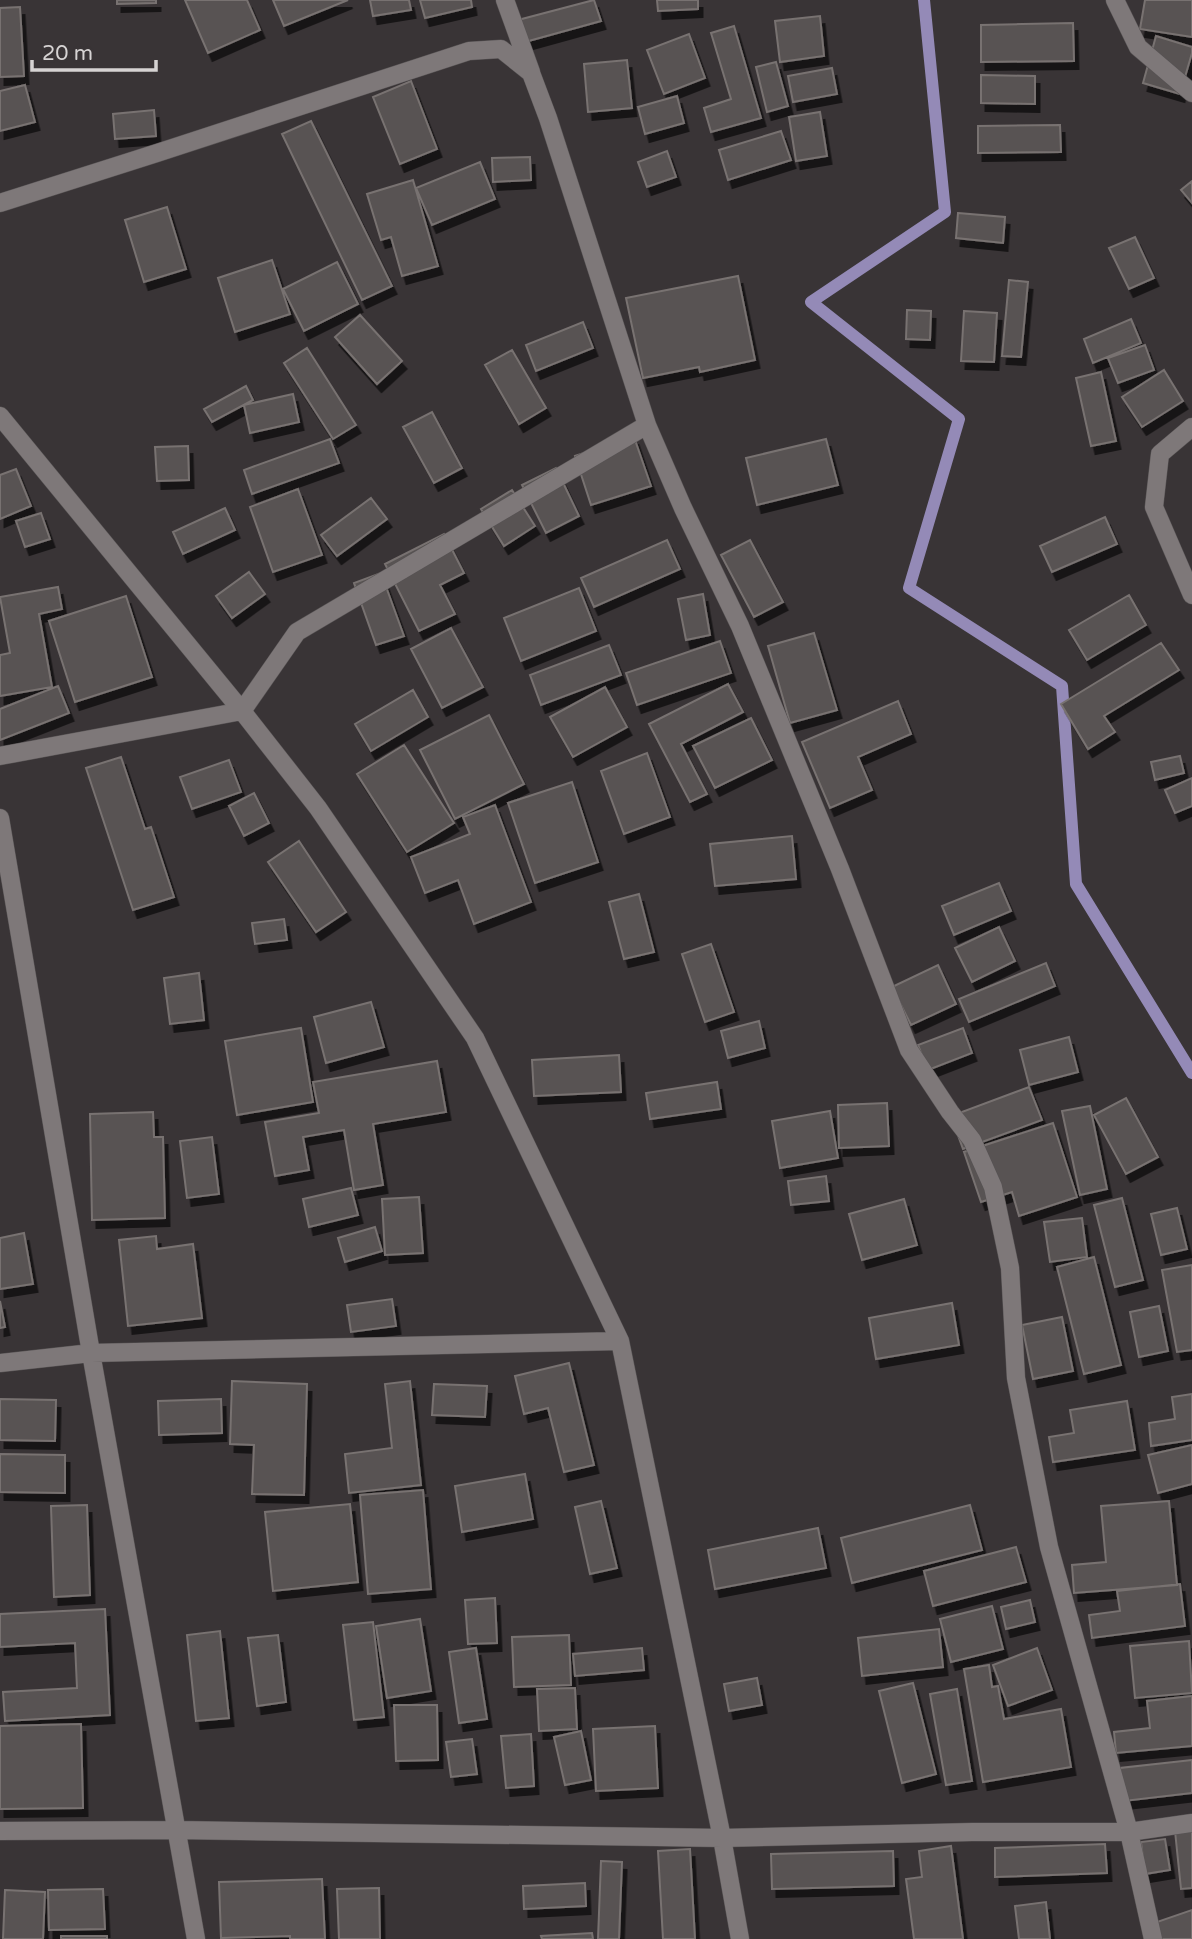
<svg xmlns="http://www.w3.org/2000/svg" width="1192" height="1939" viewBox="0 0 1192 1939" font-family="'Varela Round',sans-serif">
<defs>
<filter id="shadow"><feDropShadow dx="4.5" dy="8" stdDeviation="0" flood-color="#0009"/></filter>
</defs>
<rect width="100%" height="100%" fill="#393436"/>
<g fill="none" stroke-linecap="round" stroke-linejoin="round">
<path stroke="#948ab7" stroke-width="12" d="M924 0 945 212 811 302 959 419 909 588 1062 686 1076 884 1192 1073"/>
</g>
<path fill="#585352" stroke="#787271" stroke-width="2" filter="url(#shadow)" d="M117 0H156V3L117 4Z
M185 0H247L260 30 208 53Z
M273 0H348L284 26Z
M370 0H409L411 10 373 16Z
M420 0H471L472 7 425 18Z
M594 0 601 21 525 42 518 20Z
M657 0H698V9L658 11Z
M1145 0H1192V37L1140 29Z
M20 7 24 76 0 77V8Z
M820 16 824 56 780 62 775 21Z
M1073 23 1074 61 981 62V25Z
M734 26 761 118 711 132 704 108 731 99 711 33Z
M689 34 705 78 664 94 647 50Z
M1156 36 1192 47V53L1180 94 1143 83Z
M627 60 632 108 588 112 584 64Z
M776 62 788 106 767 112 756 67Z
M832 68 837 94 793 102 788 76Z
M981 75 1035 76V104L981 103Z
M411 81 437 149 400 164 373 97Z
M25 85 35 122 0 131V91Z
M677 96 684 123 645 134 638 107Z
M154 110 156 136 115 139 113 114Z
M820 112 827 156 796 161 789 117Z
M311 121 392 286 362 300 282 134Z
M1060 125 1061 152 978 153V126Z
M781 131 791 160 728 180 719 150Z
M667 151 676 177 647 187 638 162Z
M530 157 531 180 493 182 492 158Z
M480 162 495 199 432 225 416 188Z
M413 180 438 266 402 276 391 237 381 240 367 194Z
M1192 181V203L1181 190Z
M167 207 186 269 144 282 125 220Z
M958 213 1005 217 1003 243 956 238Z
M1135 237 1154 278 1129 289 1109 248Z
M272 260 290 314 235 332 218 278Z
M337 262 358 304 304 331 283 289Z
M738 276 755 360 700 372 699 367 643 378 626 298Z
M1009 280 1028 282 1021 357 1002 356Z
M907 310 931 311 930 340 906 339Z
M964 311 997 313 994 362 961 361Z
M360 315 402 361 377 384 335 337Z
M1131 319 1141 343 1093 363 1084 339Z
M583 322 593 348 536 371 526 345Z
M1145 345 1154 370 1118 383 1108 358Z
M307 348 356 425 333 439 284 363Z
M512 350 546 408 519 424 485 365Z
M1164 370 1183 401 1142 427 1122 397Z
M1101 372 1116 441 1091 446 1076 378Z
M246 386 253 400 212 422 204 409Z
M293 394 299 422 250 433 244 405Z
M432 412 462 468 434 483 403 427Z
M634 437 651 486 591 505 575 456Z
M330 439 339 463 252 494 244 470Z
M826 439 838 485 757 505 746 458Z
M188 446 189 480 157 481 155 447Z
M556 468 579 516 546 533 522 485Z
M16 469 31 506 0 519V475Z
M298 489 322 555 273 572 250 507Z
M512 490 535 526 504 546 481 509Z
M371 498 387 519 337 556 321 535Z
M225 508 235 530 183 554 173 532Z
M41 513 50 539 25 547 16 521Z
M1105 517 1117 544 1052 572 1040 546Z
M444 534 464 573 440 585 455 614 419 631 385 564Z
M667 540 680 569 594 607 581 578Z
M750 540 783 602 754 617 721 555Z
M249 572 265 594 232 618 216 596Z
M381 573 404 636 376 645 354 583Z
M58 587 62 609 39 614 52 687 0 696V655L10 653 0 597Z
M579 588 596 631 521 661 504 618Z
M703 594 710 635 686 640 678 599Z
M1129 595 1146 625 1087 660 1069 630Z
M126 596 152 677 75 702 49 621Z
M451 628 483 687 442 708 411 649Z
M814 633 837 710 790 723 768 646Z
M720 641 731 673 637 705 626 673Z
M1161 643 1179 670 1104 716 1115 732 1088 749 1061 704Z
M609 645 621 675 541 705 530 675Z
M728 684 743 712 681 744 707 794 690 802 649 724Z
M58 686 69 713 0 740V709Z
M605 687 627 727 573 757 550 717Z
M413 690 428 717 371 751 355 724Z
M898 701 911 734 858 757 872 790 830 808 802 742Z
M489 715 524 784 455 819 420 750Z
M751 718 772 760 715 788 693 746Z
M404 745 454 823 407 852 357 774Z
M647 753 670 817 624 834 601 771Z
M1180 756 1184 773 1155 780 1151 762Z
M121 757 145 829 151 827 174 897 133 910 86 768Z
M229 760 241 792 192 809 180 777Z
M1192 778V806L1175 813 1165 790Z
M572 782 598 862 535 883 508 803Z
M254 793 269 823 244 836 229 806Z
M495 805 531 902 474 924 458 880 425 893 411 857 470 834 463 817Z
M792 836 796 879 715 886 710 844Z
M299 841 346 912 316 932 268 862Z
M999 883 1011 911 954 935 942 906Z
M639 894 654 952 624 959 609 902Z
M284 919 287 940 255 944 252 923Z
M999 927 1015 961 972 982 955 948Z
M711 944 734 1012 705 1022 682 954Z
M1046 963 1055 986 969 1022 959 999Z
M938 965 956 1004 911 1025 892 987Z
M199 973 204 1020 170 1024 164 978Z
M371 1002 384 1047 326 1063 314 1017Z
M759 1021 765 1048 728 1058 721 1031Z
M301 1028 313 1102 237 1115 225 1041Z
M963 1028 972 1053 928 1070 918 1045Z
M1069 1037 1078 1072 1029 1085 1020 1050Z
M619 1055 621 1092 534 1096 532 1060Z
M437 1061 446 1112 373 1124 383 1185 354 1190 344 1130 303 1137 309 1170 275 1176 265 1122 319 1113 313 1082Z
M717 1082 721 1109 650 1119 646 1093Z
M1029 1087 1042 1120 963 1149 951 1116Z
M1126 1098 1158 1157 1126 1174 1094 1115Z
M887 1103 889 1146 839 1148 838 1105Z
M1090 1106 1107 1189 1080 1195 1062 1111Z
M830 1111 838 1158 780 1168 772 1121Z
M153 1112 154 1137H163L165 1218 92 1220 90 1114Z
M1053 1123 1077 1197 1019 1216 1012 1192 981 1202 964 1152Z
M212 1137 219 1194 187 1198 180 1141Z
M826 1176 829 1201 791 1205 788 1181Z
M351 1188 358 1215 309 1227 303 1199Z
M419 1197 423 1253 385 1255 382 1199Z
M1122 1198 1143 1280 1115 1287 1094 1205Z
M904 1199 917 1245 862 1260 849 1214Z
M1177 1208 1187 1249 1161 1255 1151 1214Z
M1082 1218 1087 1257 1050 1262 1044 1222Z
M375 1227 382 1251 345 1262 338 1238Z
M24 1233 33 1284 0 1289V1238Z
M156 1236 157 1249 193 1244 202 1318 128 1326 119 1240Z
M1094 1257 1121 1365 1084 1374 1057 1267Z
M1192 1265V1350L1177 1352 1162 1270Z
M392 1299 396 1326 351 1332 347 1305Z
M0 1301 5 1327 0 1328Z
M952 1303 959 1345 876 1359 869 1318Z
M1159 1306 1168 1351 1139 1357 1130 1312Z
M1062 1317 1073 1371 1033 1379 1022 1325Z
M569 1363 594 1465 564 1472 548 1408 524 1414 515 1376Z
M232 1381 307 1384 304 1495 252 1494 254 1445 230 1444Z
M410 1381 421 1485 349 1493 345 1454 392 1448 385 1384Z
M434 1384 487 1386 485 1417 432 1415Z
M1192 1394V1440L1151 1446 1149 1423 1175 1419 1172 1397Z
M0 1399 56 1400 55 1441 0 1440Z
M221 1399 222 1433 159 1435 158 1401Z
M1127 1401 1135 1450 1053 1462 1049 1437 1074 1433 1070 1410Z
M1192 1445V1484L1158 1493 1148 1455Z
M0 1454 65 1455V1493L0 1492Z
M525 1474 533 1519 462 1532 455 1486Z
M423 1490 431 1589 368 1594 360 1495Z
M601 1501 617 1568 590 1574 575 1507Z
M1169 1501 1177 1585 1074 1593 1072 1565 1106 1562 1101 1506Z
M350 1504 358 1582 273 1591 265 1512Z
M87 1505 90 1595 54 1597 51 1506Z
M970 1505 982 1550 852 1583 841 1538Z
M818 1528 826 1568 715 1589 708 1550Z
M1016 1547 1026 1582 933 1606 924 1571Z
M1180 1584 1185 1626 1092 1638 1089 1615 1120 1611 1117 1591Z
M495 1598 497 1643 468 1644 465 1600Z
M1030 1600 1035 1622 1006 1629 1001 1607Z
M992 1606 1003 1649 951 1662 940 1619Z
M105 1609 110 1715 5 1721 3 1692 77 1688 75 1643 0 1647V1614Z
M420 1619 431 1691 387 1698 376 1626Z
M373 1622 384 1717 354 1720 343 1625Z
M939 1629 943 1667 862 1676 858 1638Z
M220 1631 229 1718 196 1721 187 1635Z
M278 1635 286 1702 257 1706 248 1638Z
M569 1635 571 1685 514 1687 512 1637Z
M1189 1641 1192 1693 1135 1698 1130 1646Z
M476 1648 487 1719 459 1723 449 1652Z
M642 1648 644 1670 575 1676 573 1654Z
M1037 1648 1052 1690 1008 1706 993 1665Z
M989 1665 992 1687 998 1686 1004 1719 1061 1709 1071 1767 983 1782 964 1669Z
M757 1678 762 1705 729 1711 724 1684Z
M913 1683 936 1774 902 1783 879 1691Z
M575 1688 577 1729 539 1731 537 1689Z
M957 1689 972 1781 946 1785 930 1694Z
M1192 1696V1746L1116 1753 1114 1732 1150 1728 1147 1701Z
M394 1705H437L438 1760 396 1761Z
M81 1724 83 1808 0 1809V1726Z
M655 1726 658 1788 596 1791 593 1729Z
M581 1731 591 1780 565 1785 554 1737Z
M531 1734 534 1786 506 1788 501 1736Z
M472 1739 477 1774 451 1777 446 1742Z
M1192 1760V1793L1124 1801 1120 1768Z
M1192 1829V1888L1181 1889 1175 1831Z
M1165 1839 1170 1870 1145 1874 1141 1842Z
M1105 1844 1107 1873 995 1877V1848Z
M951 1846 963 1939H914L906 1879 922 1877 919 1851Z
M690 1849 695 1939H663L658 1851Z
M893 1851 894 1886 772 1889 771 1854Z
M601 1861 622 1862 619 1939H598Z
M322 1879 325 1939H290V1936L221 1938 219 1882Z
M585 1883 586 1906 524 1909 523 1886Z
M379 1888 380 1939H339L337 1889Z
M103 1889 105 1929 49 1930 48 1890Z
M5 1890 45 1892 43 1939H3Z
M1046 1902 1050 1939H1019L1015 1906Z
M1192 1910V1939H1160L1154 1923Z
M592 1933 593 1939H542L541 1936Z
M61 1936H107V1939H61Z"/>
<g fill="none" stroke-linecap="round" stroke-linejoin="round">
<defs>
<path id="minor" d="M505 0 531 72
M1115 0 1138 47 1192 93
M0 203 157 153 469 51 501 49 531 73 548 118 647 425 683 508 740 626 840 869 909 1050 950 1112 972 1140 993 1187 1010 1268 1016 1378 1049 1547 1129 1832 1192 1823
M0 416 242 711 318 808 475 1038 620 1341 722 1838 740 1939
M1192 427 1160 454 1154 507 1192 595
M0 756 242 711 297 632 647 425
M0 818 91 1353 196 1939
M0 1363 91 1353 620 1341
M0 1831 176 1830 722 1838 972 1832H1129L1153 1939"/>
</defs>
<use href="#minor" stroke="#575354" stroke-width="19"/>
<use href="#minor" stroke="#7e7879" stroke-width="18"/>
</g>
<path d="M32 60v10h124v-10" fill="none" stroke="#d6d3d3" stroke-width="3.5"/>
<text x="42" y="60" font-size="21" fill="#d6d3d3" stroke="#393436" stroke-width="5" paint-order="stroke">20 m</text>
</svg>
